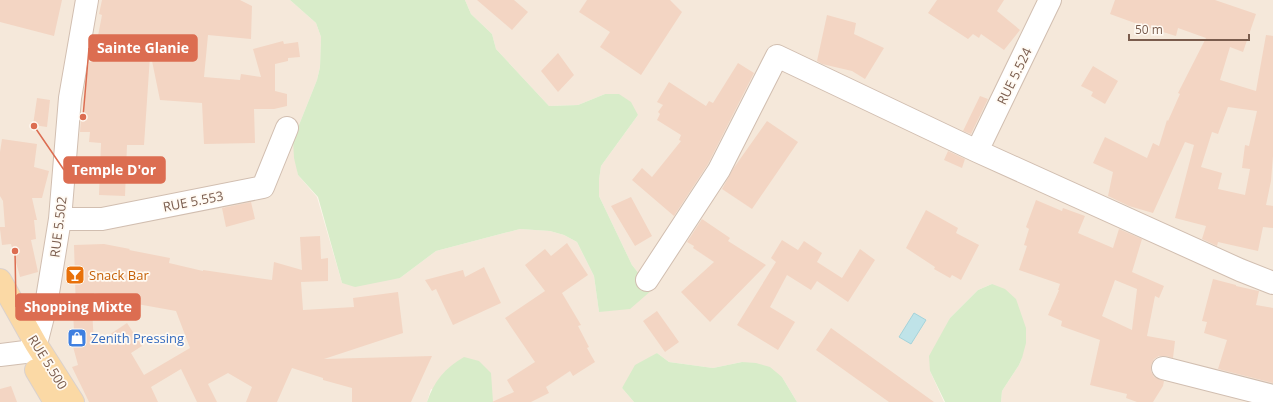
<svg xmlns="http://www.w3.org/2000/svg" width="1273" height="402" viewBox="0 0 1273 402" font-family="'Open Sans',sans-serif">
<rect width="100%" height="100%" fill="#fdf6ec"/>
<path fill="#f5e8da" d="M0 0H290L316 23 321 37 320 67 317 80 293 140 298 175 317 197 342 283 400 278 436 251 520 229 550 231 564 235 577 242 594 276 599 312 652 290 632 265 599 196V180L601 166 638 115 605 94 578 105 549 106 496 49 492 34 471 14 465 0H1273V402H1001L1002 391 1019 365 1022 358 992 284 978 290 950 318 930 371 944 402H797L782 377 742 362 713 368 669 362 657 353 622 388 634 402H493L431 389 427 402H0Z"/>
<path fill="#d8ecc9" d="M290 0H465L471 14 492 34 496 49 549 106 578 105 605 94H619L631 102 638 115 601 166 599 180V196L632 265 652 290 630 309 599 312 594 276 577 242 564 235 550 231 520 229 436 251 400 278 355 287 342 283 318 197 298 175 294 158 293 140 317 80 320 67 321 37 316 23Z
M992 284 1005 289 1016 299 1026 328V343L1022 358 1019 365 1002 391 1001 402H945L930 371 929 356 950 318 978 290Z
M657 353 669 362 713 368 742 362 756 363 770 367 782 377 797 402H634L622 388 635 365Z
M464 357 479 361 491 373 493 402H427C434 381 445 368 464 357Z"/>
<path fill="#bfe3e8" stroke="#a5d3da" d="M914 313 926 320 911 344 899 337Z"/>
<path fill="#f3d5c3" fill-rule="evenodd" d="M0 0H62L54 36 0 22Z
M102 0H240L252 6 251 39 208 35 204 77 240 80 241 74 261 77 253 49 283 41 284 44 298 42 300 57 288 58V61L275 64V91L287 94V106L274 109H254L255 143 204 144 202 103 160 100 151 56H150L144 145H127L125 196 99 195 101 143 89 142 90 132H80L81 117H84L85 85 89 62H93L102 15 99 14Z
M477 0H514L528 12 512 30Z
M587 0H670L682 12 641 75 600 47 610 32 579 12Z
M937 0H1004L997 11 1020 30 1004 50 981 34 979 38 973 34 968 39 928 13Z
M1115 0H1215L1256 14 1243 52 1230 47 1220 80 1256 91 1266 35 1273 36V156L1271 181 1266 205 1273 206V228L1263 227 1258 251 1218 242 1217 246 1202 239 1206 226 1175 218 1194 145 1185 142 1153 213 1129 206 1108 196 1113 172 1093 163 1105 137 1147 158 1153 143 1159 146 1167 120 1168 121 1180 94 1178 93 1206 38 1178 28 1176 36 1143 26 1110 14ZM1228 107 1257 111 1249 146 1245 145 1242 168 1250 169 1245 195 1218 189 1222 173 1201 167 1212 132 1218 134Z
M827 15 856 23 854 34 884 48 865 79 852 71 822 64 817 61Z
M558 53 574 75 558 92 541 71Z
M738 63 754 73 708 164 674 216 632 180 642 168 652 177 681 141 679 140 681 135 657 120 660 114 658 112 663 105 657 102 669 82 706 106 709 101 713 103Z
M1093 66 1118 81 1105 104 1091 96 1093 92 1081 86Z
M980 96 988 99 971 134 963 131Z
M37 98 50 100 47 127 33 125Z
M767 121 798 142 752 209 722 189 733 169Z
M2 139 37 144 34 167 49 171 42 198H32L37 220H34L36 239 31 240 38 272 20 277 11 244 2 245 0 229V227H5L3 201 0 196V152Z
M948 151 965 159 962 168 944 160Z
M631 197 652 236 635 246 611 206Z
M1036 200 1062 211 1063 208 1085 216 1078 233 1113 248 1119 229 1142 239 1132 272 1164 286 1159 298 1155 296 1147 336 1175 341 1173 358 1166 356H1159L1154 359 1151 365V371L1154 377 1164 381 1163 386 1153 402H1137L1126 398 1127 394 1090 385 1100 340 1061 326 1062 321 1048 315 1059 290H1058L1060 284 1019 270 1027 246 1024 245 1029 229 1026 227ZM1115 280 1137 289 1132 330 1102 316Z
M251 202 255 219 226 227 222 208Z
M926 210 958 228 956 233 979 245 961 280 952 275 950 278 934 269 935 267 906 248Z
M702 219 730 238 728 241 766 265 710 322 681 292 714 262 693 248 694 246 687 242Z
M320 236 321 259 328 258V281L301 282 303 310 354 307 353 298 398 292 403 333 324 359 432 356 411 402H352V388L323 380V378L292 368 277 402H246L252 387 228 373 208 384 217 402H197L181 369 151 387 158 402H89L72 367 78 365 69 332 74 330 73 312H76L74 245 104 244 130 249 129 250 170 258 169 263 203 271V270L272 280 274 262 302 270 300 237ZM94 293 126 299V302L176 311 190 348 144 375 131 353 142 346 127 323 94 345 92 308H95Z
M782 240 798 250 804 241 822 253 817 262 842 278 860 249 875 260 848 302 817 281 811 290 787 275 770 307 795 322 778 350 737 325 776 262 771 258Z
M567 243 588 275 562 293 581 325 578 326 589 347 587 348 595 362 573 376 570 371 546 387 549 393 531 402H492L514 392 507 380 535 362 505 318 545 291 525 265 545 249 551 256Z
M484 267 501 303 453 325 436 289 432 291 425 280 463 270 465 277Z
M1213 279 1236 285V286L1259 291 1256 305 1273 308V383L1218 369 1227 340 1204 333 1207 322 1202 321Z
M657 311 679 342 665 352 643 321Z
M831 328 934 402H889L816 350Z
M11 386 17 402H0V389Z"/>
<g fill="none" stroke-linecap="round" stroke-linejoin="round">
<defs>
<path id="minor" d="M977 151 1050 0
M60 219H102L263 187 287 128
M647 280 719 170 777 56 977 151 1240 270 1273 283
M0 355 25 352 36 344 46 305 60 219 70 98 87 0
M1163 368 1273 396"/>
<path id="major" d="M0 280 36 344 73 402
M36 370 55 402"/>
</defs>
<use href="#minor" stroke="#d1beb0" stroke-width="24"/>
<use href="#major" stroke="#dad1cd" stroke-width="24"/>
<use href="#minor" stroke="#fff" stroke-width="22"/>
<use href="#major" stroke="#fbd9a5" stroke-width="22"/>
</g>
<defs>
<symbol id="bar-square" viewBox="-11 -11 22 22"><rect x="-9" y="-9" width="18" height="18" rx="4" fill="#e8710a" stroke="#fffaf3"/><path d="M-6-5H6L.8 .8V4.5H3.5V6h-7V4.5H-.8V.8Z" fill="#fff"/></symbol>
<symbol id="shop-square" viewBox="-11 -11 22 22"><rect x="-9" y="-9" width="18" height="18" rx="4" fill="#3f7fe0" stroke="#fffaf3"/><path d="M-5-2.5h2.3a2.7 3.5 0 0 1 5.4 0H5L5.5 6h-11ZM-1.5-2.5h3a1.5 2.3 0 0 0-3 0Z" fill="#fff"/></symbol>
</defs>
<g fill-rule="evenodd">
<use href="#bar-square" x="64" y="264" width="22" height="22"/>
<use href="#shop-square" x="66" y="327" width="22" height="22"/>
</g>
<g text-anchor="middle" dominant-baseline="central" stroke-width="3.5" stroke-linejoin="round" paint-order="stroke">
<g font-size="13" fill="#7a5c4d" stroke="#fffaf3">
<text transform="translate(1014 76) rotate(-64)">RUE 5.524</text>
<text transform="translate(193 201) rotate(-11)">RUE 5.553</text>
<text transform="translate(58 227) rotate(-83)">RUE 5.502</text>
<text transform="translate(48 362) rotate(58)">RUE 5.500</text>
</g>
<g font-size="13" fill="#c56008" stroke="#fffaf3" text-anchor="start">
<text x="89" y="275">Snack Bar</text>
</g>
<g font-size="13" fill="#366cbe" stroke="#fffaf3" text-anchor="start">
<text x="91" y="338">Zenith Pressing</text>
</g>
</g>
<path fill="none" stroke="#dc6d51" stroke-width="1.5" d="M83 117L89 48M34 126L64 170M15 251L16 307"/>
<g fill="#dc6d51" stroke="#fffaf3" stroke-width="1.5">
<circle cx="83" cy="117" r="4"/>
<circle cx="34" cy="126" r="4"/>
<circle cx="15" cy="251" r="4"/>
</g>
<g fill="#dc6d51" stroke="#dc6d51" stroke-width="1.5">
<rect x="89" y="35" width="108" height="26" rx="4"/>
<rect x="64" y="157" width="101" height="26" rx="4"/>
<rect x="16" y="294" width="124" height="26" rx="4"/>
</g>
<g font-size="14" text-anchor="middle" font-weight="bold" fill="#fff">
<text x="143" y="53">Sainte Glanie</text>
<text x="114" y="175">Temple D'or</text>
<text x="78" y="312">Shopping Mixte</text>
</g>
<path d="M1129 34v6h120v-6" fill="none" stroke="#7a5c4d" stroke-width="2"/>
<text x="1135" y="34" font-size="12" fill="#7a5c4d" stroke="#fffaf3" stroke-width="3" paint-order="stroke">50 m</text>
</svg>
